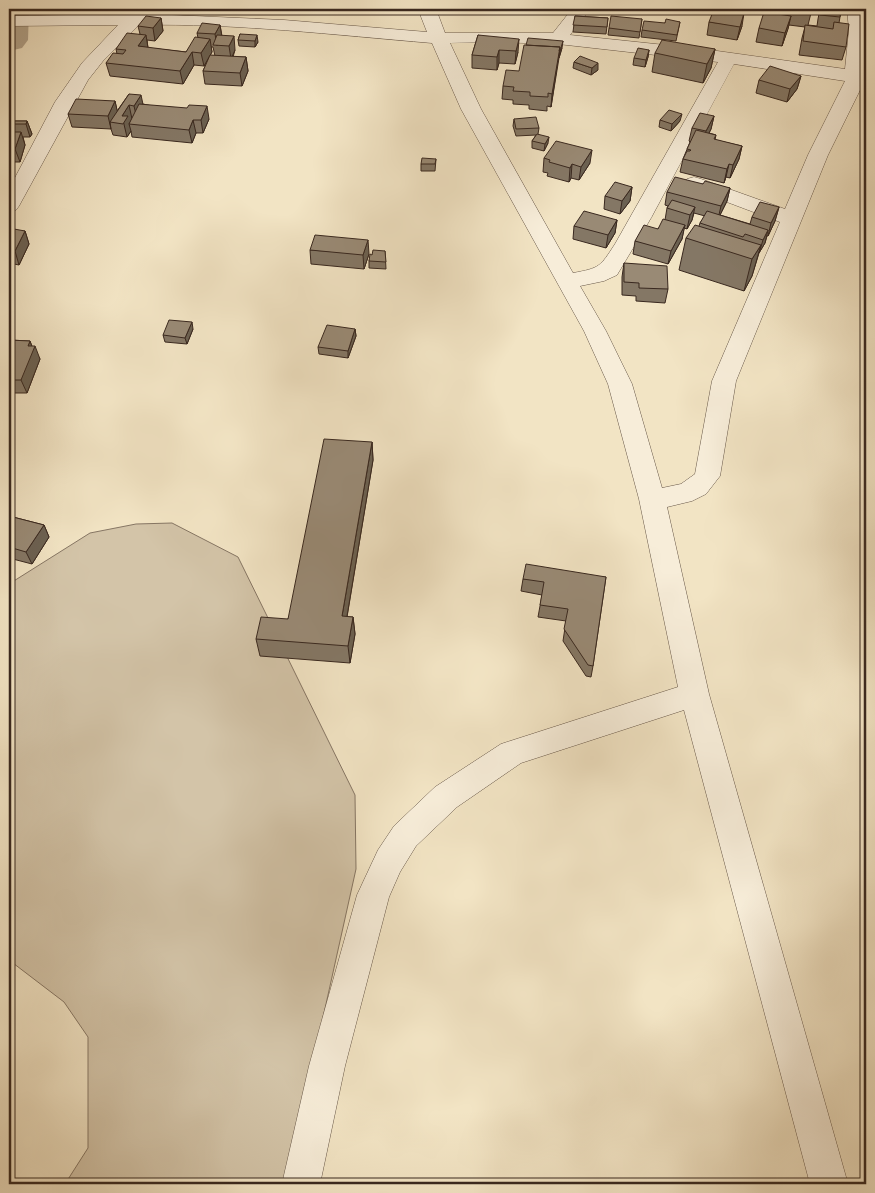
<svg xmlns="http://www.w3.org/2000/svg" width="875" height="1193" viewBox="0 0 875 1193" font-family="'IM FELL DW Pica',serif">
<rect width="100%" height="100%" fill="#f2e4c4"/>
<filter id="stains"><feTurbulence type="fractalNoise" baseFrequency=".004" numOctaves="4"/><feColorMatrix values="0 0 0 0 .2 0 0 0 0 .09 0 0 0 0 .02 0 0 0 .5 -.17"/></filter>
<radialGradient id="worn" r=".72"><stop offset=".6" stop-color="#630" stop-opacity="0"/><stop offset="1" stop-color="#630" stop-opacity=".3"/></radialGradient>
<path fill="#d3c4a8" stroke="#867664" d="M172 523 238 557 355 795 356 869 286 1184H65L88 1148V1037L64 1002 9 960V584L90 533 136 524Z"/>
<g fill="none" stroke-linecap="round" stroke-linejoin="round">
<path fill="#b3a48c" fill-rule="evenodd" d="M9 9H29L28 40 22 48 9 51Z"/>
<defs>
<path id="minor" d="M134 9H149L151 11 149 14 284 20 427 32 418 9H436L445 33H553L572 9H590L570 35 703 49 845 69 849 30 847 9H865C868 30 862 50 864 71H866V83L864 82 828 155 736 381 720 476 706 494 692 501 667 507 709 694 848 1184H810L684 710 521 763 457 807 416 846 400 872 389 897 345 1066 320 1184H282L309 1066 357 895 378 850 394 826 435 787 501 744 678 687 639 499 608 384 584 331 461 109 432 43C334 35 236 23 139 25L103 61 88 80 19 206 16 210 9 212V189L55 102 82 63 118 25 9 26V16L129 14ZM494 42 558 44 718 62 615 244C600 267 600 268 573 273L481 109 450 43ZM734 64 845 81 808 155 785 209 701 179 694 177 687 179 684 183 687 187 780 222 712 381 695 474 681 484 662 488 632 384 606 331 580 286 604 281 617 275 651 218Z"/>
</defs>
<use href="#minor" stroke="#675748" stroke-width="1"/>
<use href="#minor" fill="#f7edd9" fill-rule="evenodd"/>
</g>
<path fill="#847765" stroke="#39281f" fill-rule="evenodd" d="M234 9H258V11L234 10Z
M779 9H812L808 25 817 26 818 19 820 9H819H841L840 17 839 23 846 47 842 60 799 55 802 38 805 27 789 25 782 46 756 42 759 28 778 14Z
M575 16 608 18 606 34 573 32Z
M161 18 163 31 155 41 147 40 148 48 186 52 198 38 197 33 220 25 222 36 235 50 233 57H246L248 71 242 86 205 84 203 71 209 57 204 66 194 65 183 84 110 76 106 63 117 54 116 49 140 34 138 26ZM211 47H213L215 56 210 55 212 52Z
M642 19 639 38 608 35 609 28Z
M680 22 676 41 641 37 642 30 665 23Z
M709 22 742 26 737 40 707 35Z
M240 34 258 42 255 47 239 46 238 40Z
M478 35 518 52 515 64 499 63 497 70 472 68V55Z
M562 48 559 58 551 107 547 106V111L529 109V105L513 104V100L502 99 503 86 519 71Z
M715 49 711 68 703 83 652 72 655 53Z
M649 50 648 57 645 67 633 65 634 58Z
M574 62 598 70 591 75 573 68Z
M801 76 797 89 787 102 756 93 759 80Z
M129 94 143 104 209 119 203 133H196L192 143 132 137 131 131 127 137 113 135 111 129 72 127 68 114 115 101 117 111Z
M714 116 711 129 709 133 716 135 715 140 742 146 739 159 730 178 726 177 724 183 680 172 683 159 690 142 689 141 692 128Z
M514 119 539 128 538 134 548 143 544 151 532 148V141L536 135 516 136 513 126Z
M660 120 680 121 671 131 659 127Z
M9 121H27L32 134 30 137H23L25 145 20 162H9Z
M544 158 590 163 579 180 571 178 569 182 547 176 548 173 543 172Z
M436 159 435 171H421V164Z
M703 184 730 188 727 201 720 215 750 224 752 217 779 207 775 221 768 236H767L765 243 759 253 752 276 744 291 679 270 686 238 699 226 700 223 705 216 694 213 692 220 687 229 684 228 682 239 668 264 633 254 635 241 658 229 665 220 667 208 668 206 665 205 667 192Z
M632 187 630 201 620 214 604 209 605 196Z
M617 220 615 233 606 248 573 239 574 226Z
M25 231 29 244 19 265 9 263V232Z
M310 250 369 254 364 269 311 264Z
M385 251 386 269 369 268V261L372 255Z
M624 263 668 289 665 303 636 301V296L622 295V277Z
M193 329 187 344 165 342 163 335Z
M355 329 356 336 348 358 319 354 318 347Z
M9 340 30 341 32 346 40 359 27 393H9Z
M372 442 373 460 347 617H353L355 634 350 663 260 656 256 639 288 619Z
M9 516 44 525 49 537 32 564 9 558Z
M606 577 593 666 591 677 586 676 563 641 566 621 538 617 542 595 521 591 523 579Z"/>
<path fill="#6b6152" stroke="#39281f" d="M744 13 742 26 737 40 740 27Z
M791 16 788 29 782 46 785 33Z
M161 18 163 31 155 41 153 28Z
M220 25 222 38 217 46 215 34Z
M146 35 148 48 138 46Z
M257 35 258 42 255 47V41Z
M234 36 235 50 231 59 229 46Z
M210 39 212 52 204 66 201 53Z
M519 39 518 52 515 64 516 51Z
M563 41 562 48 559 58 560 51Z
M560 47 558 60 551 107 552 94Z
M715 49 711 68 703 83 707 64Z
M499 50V63L497 70V57Z
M649 50 648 57 645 67 646 60Z
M192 52 194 65 183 84 180 71Z
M246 57 248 71 242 86 240 73Z
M598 63V70L591 75 592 68Z
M801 76 797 89 787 102 790 89Z
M141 95 144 109 137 119 134 106Z
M115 101 118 114 110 122 111 129 108 116Z
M129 105 132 119 129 124 131 131 127 137 122 116Z
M207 106 209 119 203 133 201 120Z
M682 114 680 121 671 131 672 124Z
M714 116 711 129 703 145 706 131Z
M193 120 196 133 192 143 189 130Z
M27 121 32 134 30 137 26 124Z
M21 132 25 145 20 162 15 149Z
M549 137 548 143 544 151 545 144Z
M742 146 739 159 730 178 733 165Z
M592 150 590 163 579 180 581 167Z
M572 164 571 178 569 182 570 168Z
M729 164 726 177 724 183 727 169Z
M632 187 630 201 620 214 622 201Z
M730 188 727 201 718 219 721 206Z
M695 207 692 220 687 229 690 215Z
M779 207 775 221 768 236 771 223Z
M617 220 615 233 606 248 608 235Z
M685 225 682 239 668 264 671 251Z
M768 230 765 243 759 253 763 240Z
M25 231 29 244 19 265 15 251Z
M368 240 369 254 364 269 363 255Z
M761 245 752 276 744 291 752 259Z
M9 266 14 280 9 289Z
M192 322 193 329 187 344 185 338Z
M355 329 356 336 348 358V351Z
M30 341 33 350 35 346 40 359 27 393 21 380 28 346Z
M372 442 373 460 344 634 342 616Z
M44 525 49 537 32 564 26 552Z
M353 617 355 634 350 663 348 646Z"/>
<path fill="#998a75" stroke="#39281f" d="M714 9 744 13 740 27 709 22Z
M779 9H812L811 14 779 10Z
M821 9H841L840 17 820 15Z
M764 12 791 16 785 33 759 28Z
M146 16 161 18 153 28 138 26Z
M575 16 608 18 607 27 573 25Z
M611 16 642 19 640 32 609 28Z
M666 19 680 22 677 35 642 30 644 21 665 23Z
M834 22 849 24 846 47 803 41 805 25 833 29Z
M202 23 220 25 215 34 197 33Z
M127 33 146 35 138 46 186 52 195 37 210 39 201 53 192 52 180 71 106 63 113 53 123 54 126 50 116 49Z
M240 34 257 35 255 41 238 40Z
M217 35 234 36 229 46 213 45Z
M478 35 519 39 516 51 499 50 497 57 472 55Z
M528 38 563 41 560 51H559L560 47 526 45Z
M662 40 715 49 707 64 655 53Z
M524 45 560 47 552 94 548 93V97L530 96V92L513 91 514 87 503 86 506 70 519 71Z
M638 48 649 50 646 60 634 58Z
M210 55 246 57 240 73 203 71Z
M580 56 598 63 592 68 574 62Z
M770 66 801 76 790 89 759 80Z
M129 94 141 95 134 106 129 105 122 116H128L123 124 110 122Z
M76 99 115 101 108 116 68 114Z
M139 104 187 108 189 105 207 106 201 120H193L189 130 129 124Z
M669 110 682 114 672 124 660 120Z
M700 113 714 116 706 131 692 128Z
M536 117 539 128 516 129 514 119Z
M9 121H27L26 124H9Z
M696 130 716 135 714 139 742 146 733 165 729 164 727 169 683 159 687 151H690L691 150 687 149Z
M9 132H21L15 149H9Z
M537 134 549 137 545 144 532 141Z
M556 141 592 150 581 167 572 164 570 168 549 162 550 160 544 158Z
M422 158 436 159 435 164H421Z
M675 177 703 184 705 181 730 188 721 206 667 192Z
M615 182 632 187 622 201 605 196Z
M672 200 695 207 690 215 667 208Z
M760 202 779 207 771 223 752 217Z
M584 211 617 220 608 235 574 226Z
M707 211 768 230 763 240 745 234 743 237 700 223Z
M663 219 685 225 671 251 635 241 644 225 658 229Z
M695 225 761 245 752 259 686 238Z
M14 229 25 231 15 251 9 250V232H11Z
M315 235 368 240 363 255 310 250Z
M373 250 385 251 386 262 369 261 370 254 372 255Z
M624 263 667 266 668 289 639 288V283L624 282Z
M169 320 192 322 185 338 163 335Z
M327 325 355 329 348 351 318 347Z
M9 340 30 341 28 346H35L21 380H9Z
M324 439 372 442 342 616 353 617 348 646 256 639 261 617 288 619Z
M9 516 44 525 26 552 9 547Z
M526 564 606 577 593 666 588 665 564 629 568 609 540 605 544 582 523 579Z"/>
<rect width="875" height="1193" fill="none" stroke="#f2e4c4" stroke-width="30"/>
<rect x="10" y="10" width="855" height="1173" fill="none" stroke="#39281f" stroke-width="2.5"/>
<rect x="15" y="15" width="845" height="1163" fill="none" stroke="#39281f"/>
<rect width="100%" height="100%" filter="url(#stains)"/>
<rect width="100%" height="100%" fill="url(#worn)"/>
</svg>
